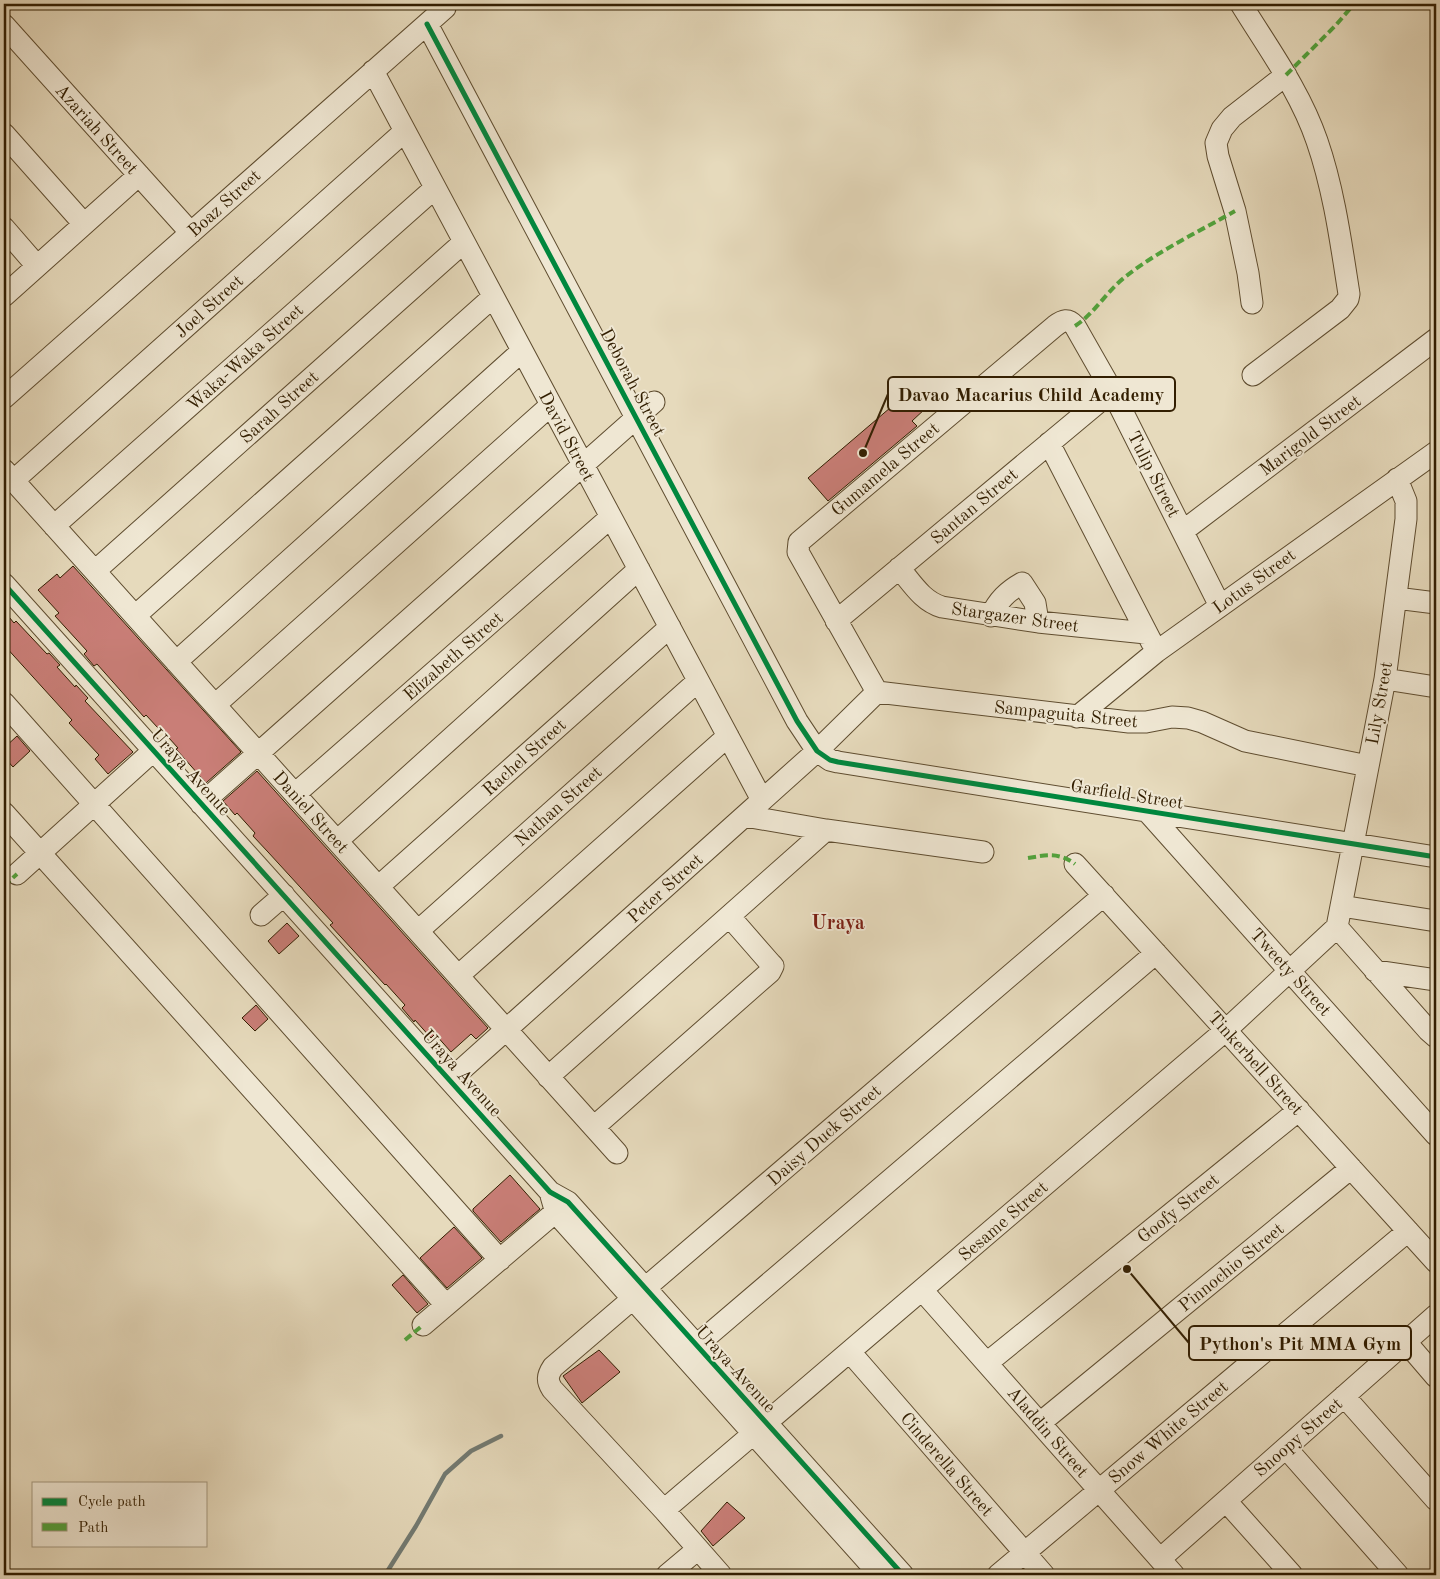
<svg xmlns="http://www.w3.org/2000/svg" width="1440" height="1579" viewBox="0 0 1440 1579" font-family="'Old Standard TT',serif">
<rect width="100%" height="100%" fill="#e6dabc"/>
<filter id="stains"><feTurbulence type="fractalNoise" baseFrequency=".004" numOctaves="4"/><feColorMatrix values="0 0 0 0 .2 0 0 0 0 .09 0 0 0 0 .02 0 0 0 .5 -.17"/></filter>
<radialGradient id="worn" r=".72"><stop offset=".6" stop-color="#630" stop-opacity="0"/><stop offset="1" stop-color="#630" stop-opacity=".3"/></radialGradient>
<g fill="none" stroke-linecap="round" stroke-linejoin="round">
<path stroke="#727a72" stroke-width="4.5" d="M385,1575L416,1526L445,1474L471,1451L501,1436"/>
</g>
<path fill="#c97e77" stroke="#321e01" d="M911,390L926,408L912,421L917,426L828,501L808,478Z
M73,566L241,752L206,783L176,749L178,748L159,727L158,728L146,715L144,717L97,664L94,666L84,654L87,651L55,616L59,613L38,590L57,574L60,578Z
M4,611L14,623L16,621L47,654L49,653L60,665L57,667L75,687L76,685L88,698L85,701L133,752L108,774L95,759L99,755L69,723L72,720L4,645Z
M17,736L30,751L13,767L4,757V748Z
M257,771L488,1028L476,1039L471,1034L451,1052L435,1034L431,1038L415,1020L414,1022L402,1008L405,1005L386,984L385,985L330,925L333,923L268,852L253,836L255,833L237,813L235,815L223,801Z
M287,923L299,936L279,954L268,941Z
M256,1005L268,1019L255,1031L242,1018Z
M510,1175L540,1209L501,1242L473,1211V1209Z
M454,1227L482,1258L447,1288L420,1258Z
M403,1275L428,1304L417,1313L392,1285Z
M599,1350L620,1372L582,1403L563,1376Z
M727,1502L745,1518L713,1546L701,1531Z"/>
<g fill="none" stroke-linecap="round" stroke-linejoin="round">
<g stroke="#5f4d30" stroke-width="23">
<path id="minor" d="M1241,4C1268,48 1300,91 1317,141C1334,190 1341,243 1349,294L1348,299L1340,309L1253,375
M427,24L797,721L817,751L830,760L838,762L1436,857
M4,25L191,233
M373,71L762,800
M4,134L84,224
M4,228L37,266
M4,296L139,175
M1252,303L1248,273L1235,211L1218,156L1216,143L1222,129L1232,117L1286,75
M4,398L445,8
M1049,443L1152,643
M4,470L617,1153
M13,481L405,131
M54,526L435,188
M1183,531L1436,339
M899,568C912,583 922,601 942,607L1038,622L1146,633
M95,571L464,242
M4,584L550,1192L568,1202L903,1575
M1396,598L1436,603
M135,616L493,297
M991,616C998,600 1008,591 1022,583L1035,603L1038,622
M836,621L1112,391
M176,662L522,351
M1385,679L1436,687
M877,692L798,552L799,542L1055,326C1063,320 1068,318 1075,326L1112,391L1220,606
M877,692L1129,722H1146L1172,717L1188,718L1202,722L1245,741L1368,766
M4,703L500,1260
M215,705L551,405
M1077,717L1156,652L1436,452
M295,794L611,517
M201,804L654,402
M1146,810L1436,1135
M4,813L446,1305
M745,816L826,830L983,852
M337,841L639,569
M1075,864L1436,1262
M17,874L153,751
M378,887L670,627
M1341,906L1436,921
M261,915L284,895
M1337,927L1385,679L1406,519V501L1397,479
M1337,927L1428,1030L1436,1037
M418,931L698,681
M1375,971L1436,980
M458,976L728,736
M548,1077L826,830
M450,1080L817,751L877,692
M594,1127L770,972L773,966L771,964L730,917
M550,1192L556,1213L880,1575
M922,1290L1174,1575
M423,1325L566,1203
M1406,1342L1436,1377
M850,1352L1044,1575
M684,1356L1156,953
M987,1363L1299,1110
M1344,1396L1436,1500
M1040,1423L1351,1168
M1286,1448L1398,1575
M1226,1501L1292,1575
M664,1510L1226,1030L1337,927
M1160,1559L1436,1315
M667,1575L698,1549
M721,1575L664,1510L552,1389C547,1381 547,1376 553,1367L1104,895
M998,1575L1408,1231"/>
</g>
<use href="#minor" stroke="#efe7d3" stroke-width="21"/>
<path stroke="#52a23c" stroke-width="4" stroke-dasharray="8 4" stroke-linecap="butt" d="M1286,75L1336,25L1354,4
M1075,326C1095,313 1106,292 1125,277C1158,251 1198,232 1235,211
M1028,858C1046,855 1059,852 1075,864
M4,886L17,874
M405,1340L423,1325"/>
<g stroke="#efe7d3" stroke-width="8">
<path id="cycleway" d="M427,24L797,721L817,751L830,760L838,762L1436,857
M4,584L550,1192L568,1202L903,1575"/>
</g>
<use href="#cycleway" stroke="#00873e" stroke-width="5"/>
</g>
<g text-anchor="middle" stroke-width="4" stroke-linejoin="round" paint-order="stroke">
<g font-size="18" fill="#321e01" stroke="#efe7d3">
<text transform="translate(97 129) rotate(48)" y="6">Azariah Street</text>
<text transform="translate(224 203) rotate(-42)" y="6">Boaz Street</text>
<text transform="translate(209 306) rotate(-42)" y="6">Joel Street</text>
<text transform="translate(245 357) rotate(-42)" y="6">Waka-Waka Street</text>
<text transform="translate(633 382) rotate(62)" y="6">Deborah Street</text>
<text transform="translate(279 407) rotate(-42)" y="6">Sarah Street</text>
<text transform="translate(1310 435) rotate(-37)" y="6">Marigold Street</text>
<text transform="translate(567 436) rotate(62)" y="6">David Street</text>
<text transform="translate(885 469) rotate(-40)" y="6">Gumamela Street</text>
<text transform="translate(1154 474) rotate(63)" y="6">Tulip Street</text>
<text transform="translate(974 506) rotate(-40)" y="6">Santan Street</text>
<text transform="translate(1254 581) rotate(-36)" y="6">Lotus Street</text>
<text transform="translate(1015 617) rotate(8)" y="6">Stargazer Street</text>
<text transform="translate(453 656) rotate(-41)" y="6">Elizabeth Street</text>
<text transform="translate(1379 703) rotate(-80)" y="6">Lily Street</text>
<text transform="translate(1066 714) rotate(6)" y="6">Sampaguita Street</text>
<text transform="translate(524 757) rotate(-42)" y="6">Rachel Street</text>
<text transform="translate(191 772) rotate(48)" y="6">Uraya Avenue</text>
<text transform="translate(1127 794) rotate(9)" y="6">Garfield Street</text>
<text transform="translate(558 806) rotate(-42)" y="6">Nathan Street</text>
<text transform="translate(311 812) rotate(48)" y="6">Daniel Street</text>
<text transform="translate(665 888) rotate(-42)" y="6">Peter Street</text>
<text transform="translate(1291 972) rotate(48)" y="6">Tweety Street</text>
<text transform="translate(1256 1063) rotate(48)" y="6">Tinkerbell Street</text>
<text transform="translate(462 1073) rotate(48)" y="6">Uraya Avenue</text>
<text transform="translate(824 1135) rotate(-41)" y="6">Daisy Duck Street</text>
<text transform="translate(1178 1208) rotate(-39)" y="6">Goofy Street</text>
<text transform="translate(1003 1221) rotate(-41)" y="6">Sesame Street</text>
<text transform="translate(1231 1267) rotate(-39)" y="6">Pinnochio Street</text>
<text transform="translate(736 1369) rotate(48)" y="6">Uraya Avenue</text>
<text transform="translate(1048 1432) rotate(49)" y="6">Aladdin Street</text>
<text transform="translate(1168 1432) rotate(-40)" y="6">Snow White Street</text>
<text transform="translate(1298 1437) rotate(-41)" y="6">Snoopy Street</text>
<text transform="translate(947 1464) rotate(49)" y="6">Cinderella Street</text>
</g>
<g font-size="20" font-weight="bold" fill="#7a1f14" stroke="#efe7d3">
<text x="838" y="929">Uraya</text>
</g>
</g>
<path fill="none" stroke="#321e01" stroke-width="2" d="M863 453L888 394M1127 1269L1189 1343"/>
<g fill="#321e01" stroke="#efe7d3" stroke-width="2">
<circle cx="863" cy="453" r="5"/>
<circle cx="1127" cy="1269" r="5"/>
</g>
<g fill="#efe7d3" stroke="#321e01" stroke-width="2">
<rect x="888" y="377" width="287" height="34" rx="5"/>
<rect x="1189" y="1326" width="222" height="34" rx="5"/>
</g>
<g font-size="19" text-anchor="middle" font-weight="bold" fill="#321e01">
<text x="1031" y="401">Davao Macarius Child Academy</text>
<text x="1300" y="1350">Python's Pit MMA Gym</text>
</g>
<rect width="1440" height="1579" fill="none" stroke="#e6dabc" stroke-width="20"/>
<rect x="5" y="5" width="1430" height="1569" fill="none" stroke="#321e01" stroke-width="2.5"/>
<rect x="10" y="10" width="1420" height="1559" fill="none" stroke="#321e01"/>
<rect x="32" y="1482" width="175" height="65" fill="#efe7d3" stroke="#a3977f"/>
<rect x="42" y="1498" width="25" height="8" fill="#00873e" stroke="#a3977f"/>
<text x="78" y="1506" font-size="15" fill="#321e01">Cycle path</text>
<rect x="42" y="1523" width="25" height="8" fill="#52a23c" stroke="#a3977f"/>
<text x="78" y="1532" font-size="15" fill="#321e01">Path</text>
<rect width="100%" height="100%" filter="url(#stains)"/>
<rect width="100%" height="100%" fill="url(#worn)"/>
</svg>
